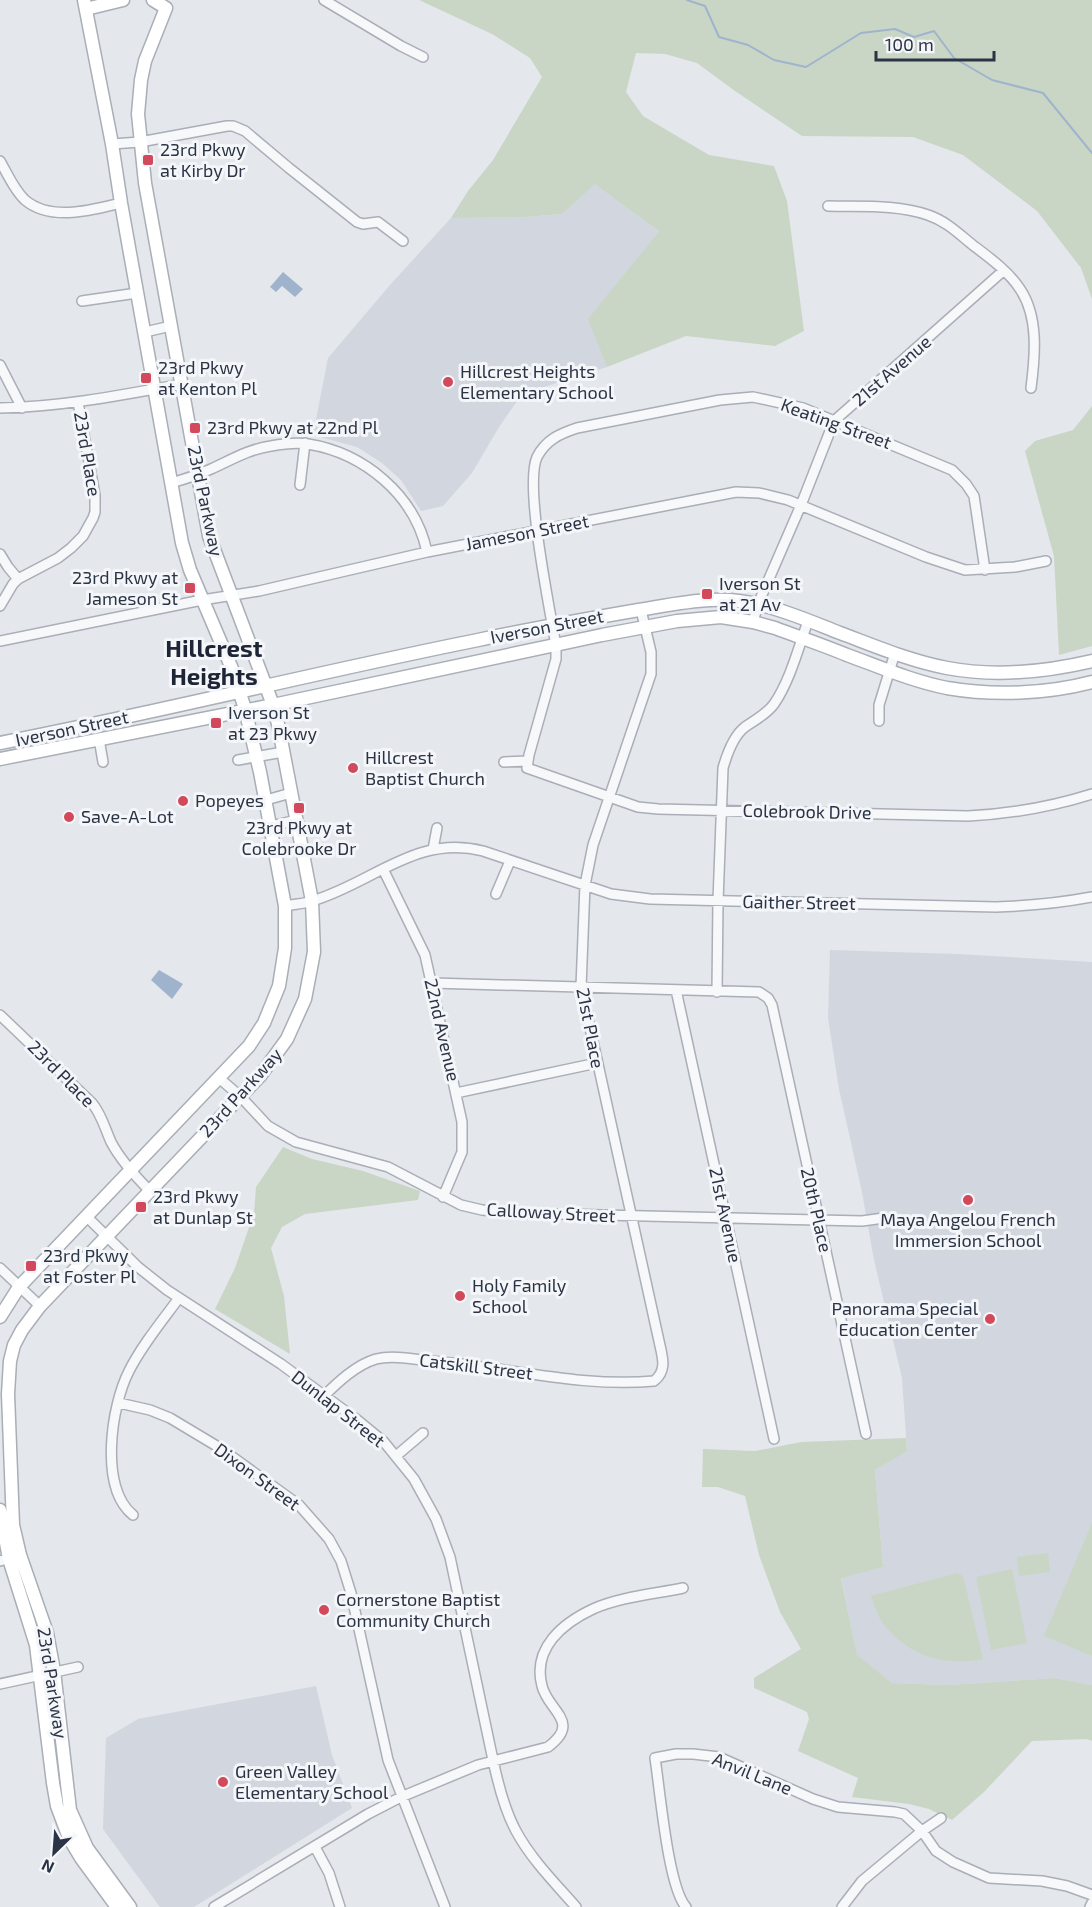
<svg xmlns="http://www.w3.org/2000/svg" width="1092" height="1907" viewBox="0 0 1092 1907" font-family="'Exo 2',sans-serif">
<rect width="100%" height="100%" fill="#e4e7ec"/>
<path fill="#d2d6de" d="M595,183L659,231L589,319L607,367L522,394L499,427L472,473L443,506L421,511L401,480L382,463L357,447L313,435L328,358L390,285L451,218L526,217L562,214Z
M830,950L957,954L1092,962V1685L1055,1678L948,1685L892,1683L857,1656L841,1577L883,1567L875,1470L907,1450L902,1378L874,1260L862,1192L839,1089L828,1018Z
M316,1686L332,1755L352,1808L194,1907H160L103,1829L106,1738L138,1719Z"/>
<path fill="#c9d6c5" d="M419,0H1092V299L1081,268L1037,211L963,155L913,137L802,136L735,91L697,63L665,54L636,53L626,92L643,116L709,155L774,166L787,201L804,331L775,346L686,336L607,367L588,319L659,231L595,184L562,214L526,217L451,218L468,191L493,160L542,77L530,58L492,34Z
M1092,406V646L1059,655L1054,556L1025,451L1035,441L1073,430Z
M283,1147L312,1159L363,1171L420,1191L418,1200L305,1214L282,1227L271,1248L284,1296L290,1354L215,1309L235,1268L254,1213L256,1187Z
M906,1438L907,1451L875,1470L883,1567L841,1578L857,1655L892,1683L948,1685L1055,1678L1092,1685V1741L1087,1739L1032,1741L984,1792L952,1820L929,1809L909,1804L852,1797L858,1778L798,1751L809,1719L807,1712L754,1688V1678L801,1649L780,1612L759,1555L745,1496L718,1487H702L703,1449L755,1451L801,1442Z
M1092,1523V1656L1044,1636Z
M1048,1553L1050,1572L1019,1576L1017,1557Z
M1012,1569L1027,1643L991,1650L976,1577Z
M957,1573L963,1576L983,1659C943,1667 906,1655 882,1622C877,1614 874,1604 871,1596Z"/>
<path fill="#9fb4cc" d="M283,272L303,289L295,297L282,286L276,292L270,287Z
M159,970L183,984L172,999L151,980Z"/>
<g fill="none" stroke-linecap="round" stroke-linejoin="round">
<path stroke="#9fb4cc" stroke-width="2" d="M687,0L705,6L719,37L748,45L774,60L806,67L861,33L895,29L914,37L934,31L954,58L992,80L1043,93L1092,153"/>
<g stroke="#a9aeb7" stroke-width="12">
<path id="street" d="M324,0L401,46L423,57
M112,144L140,142L227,126H233L245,131L289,168L357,222L363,224L378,222L403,241
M0,161C7,173 14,190 25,200C51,222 92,210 121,203
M828,206C860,207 897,204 928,215C946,221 959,234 974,246C990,258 1009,272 1020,289C1039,317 1035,357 1031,388
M82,301L137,293
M145,332L171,326
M0,365L22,408
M0,408C61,407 122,395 182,384
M171,483C185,479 198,475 211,469C231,460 249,449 271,446C282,444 296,442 308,444C364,453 415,495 427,552
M300,485L305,443
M0,554L8,567L18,579
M985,570L974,496L966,484L952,470L803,408L753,397L720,400L577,428C559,434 546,440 537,457C524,486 550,609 556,646V659L529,755L527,768L638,807L658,809L968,816C1008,814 1054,806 1092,794
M0,606L13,584L18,579L58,558L71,548L83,536L93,518L95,512V495L78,402
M753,622L758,604L801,505L834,421L1003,271
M0,641L202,600L259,591L427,552L736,492L759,493L788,500L926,557L965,570L1015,567L1046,561
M879,721V705L895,653
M99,739L103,762
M238,760L283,752
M504,762L528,761
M266,800L291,793
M271,826L297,820
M433,849L437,828
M383,869L425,955L462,1122V1152L443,1197
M496,894L510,861
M285,906C294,904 304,904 312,901C373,883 416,834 483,851L611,894L650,899L996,907C1028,906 1060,903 1092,897
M432,983L759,992L768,998L772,1005L866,1434
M676,990L774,1439
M717,992L718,901L723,768C727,754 733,736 745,727C755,720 767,714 774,704C790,681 799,646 808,621
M0,1015L92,1103C102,1115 105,1129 111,1142C121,1161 135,1176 150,1191
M219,1078L241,1097L268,1126L296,1142L388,1167L461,1205L482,1210L516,1213L818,1220L862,1221L884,1218
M456,1093L597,1063
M87,1217L138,1267L167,1290L281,1364L356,1419L384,1442L414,1479L436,1519L450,1557L493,1760C498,1784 504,1809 516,1831C531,1859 555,1883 576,1907
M0,1268L40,1306
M324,1396C338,1382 356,1365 376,1359C392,1355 413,1359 430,1361C504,1366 579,1388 654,1381C668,1370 662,1356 659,1341L581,987L585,885L593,845L651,674V652L641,610
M119,1403L150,1410L170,1418L220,1448L299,1505L329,1539L341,1561L351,1593L388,1760L445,1907
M396,1456L423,1433
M133,1515C99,1488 111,1406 129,1371C142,1345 162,1321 179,1298
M0,1561L15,1557
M0,1684L78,1667
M315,1847L329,1873L340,1907
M214,1907L368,1814L401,1797L478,1765L548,1747C582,1722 548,1711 542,1686C532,1648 563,1623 593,1609C620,1597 654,1594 683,1588
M686,1907C668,1887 660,1790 655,1758L676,1754H693L719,1757L813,1799L838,1807L895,1812L904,1814L922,1831L936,1851L953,1862L989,1878L1042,1881L1067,1886L1092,1895
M842,1907L862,1881L922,1831L941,1818
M1090,1907L1092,1903"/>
</g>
<g stroke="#a9aeb7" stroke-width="15">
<path id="secondary" d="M86,9L123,0
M0,743C160,712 318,672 478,640C530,629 581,620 633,611C659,607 684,601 711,600C756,597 799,617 840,633C875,646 910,661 947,668C995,677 1045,672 1092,661
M0,759L273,705L602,635L677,621L721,617L753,622L775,628C799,637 823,645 847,655C880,667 912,681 947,688C994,696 1046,694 1092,682
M0,1317L19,1287L249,1046L264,1023L279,986L285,948V906L260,772L245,709L233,671L190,570L182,543L121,203L112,144L84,0
M0,1510L9,1559L36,1645L53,1783L57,1806L69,1838L81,1858L117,1907
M130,1907L87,1848L70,1810L54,1671L47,1633L20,1555L13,1525L8,1394L10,1361L14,1345L22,1330L40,1306L260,1076L287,1039L305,999L314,952L312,901L278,724L273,705L209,536L145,183L138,114L141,80L145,61L166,8L153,0"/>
</g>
<use href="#street" stroke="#f7f8fa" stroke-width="9"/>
<use href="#secondary" stroke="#fff" stroke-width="12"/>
</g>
<g fill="#d1495b" stroke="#f4f6f9" stroke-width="2">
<rect x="142" y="154" width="12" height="12" rx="3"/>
<rect x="140" y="372" width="12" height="12" rx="3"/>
<circle cx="448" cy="382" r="6"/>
<rect x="189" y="422" width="12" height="12" rx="3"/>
<rect x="184" y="582" width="12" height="12" rx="3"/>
<rect x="701" y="588" width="12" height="12" rx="3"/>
<rect x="210" y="717" width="12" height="12" rx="3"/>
<circle cx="353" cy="768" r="6"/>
<circle cx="183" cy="801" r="6"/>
<rect x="293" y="802" width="12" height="12" rx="3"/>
<circle cx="69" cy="817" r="6"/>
<circle cx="968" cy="1200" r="6"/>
<rect x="135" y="1201" width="12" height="12" rx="3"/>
<rect x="25" y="1260" width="12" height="12" rx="3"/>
<circle cx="460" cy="1296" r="6"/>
<circle cx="990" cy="1319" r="6"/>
<circle cx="324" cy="1610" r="6"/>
<circle cx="223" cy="1782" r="6"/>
</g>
<g text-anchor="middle" stroke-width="6" stroke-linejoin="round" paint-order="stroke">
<g font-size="18" fill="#2b3445" stroke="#f4f6f9" text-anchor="start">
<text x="160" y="156">23rd Pkwy<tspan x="160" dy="21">at Kirby Dr</tspan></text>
<text x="158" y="374">23rd Pkwy<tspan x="158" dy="21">at Kenton Pl</tspan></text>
<text x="460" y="378">Hillcrest Heights<tspan x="460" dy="21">Elementary School</tspan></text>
<text x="207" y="434">23rd Pkwy at 22nd Pl</text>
<text x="178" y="584" text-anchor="end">23rd Pkwy at<tspan x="178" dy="21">Jameson St</tspan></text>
<text x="719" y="590">Iverson St<tspan x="719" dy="21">at 21 Av</tspan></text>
<text x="228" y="719">Iverson St<tspan x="228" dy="21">at 23 Pkwy</tspan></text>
<text x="365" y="764">Hillcrest<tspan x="365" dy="21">Baptist Church</tspan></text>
<text x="195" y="807">Popeyes</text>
<text x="81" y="823">Save-A-Lot</text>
<text x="299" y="834" text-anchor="middle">23rd Pkwy at<tspan x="299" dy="21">Colebrooke Dr</tspan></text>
<text x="153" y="1203">23rd Pkwy<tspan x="153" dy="21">at Dunlap St</tspan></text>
<text x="968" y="1226" text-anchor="middle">Maya Angelou French<tspan x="968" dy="21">Immersion School</tspan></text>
<text x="43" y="1262">23rd Pkwy<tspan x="43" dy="21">at Foster Pl</tspan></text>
<text x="472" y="1292">Holy Family<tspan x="472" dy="21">School</tspan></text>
<text x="978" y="1315" text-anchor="end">Panorama Special<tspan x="978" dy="21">Education Center</tspan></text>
<text x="336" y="1606">Cornerstone Baptist<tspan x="336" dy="21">Community Church</tspan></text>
<text x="235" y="1778">Green Valley<tspan x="235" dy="21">Elementary School</tspan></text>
</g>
<g font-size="18" fill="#2b3445" stroke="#f4f6f9">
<text transform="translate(892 371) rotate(-41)" y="6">21st Avenue</text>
<text transform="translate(836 424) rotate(20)" y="6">Keating Street</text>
<text transform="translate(87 454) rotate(80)" y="6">23rd Place</text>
<text transform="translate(205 501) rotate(78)" y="6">23rd Parkway</text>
<text transform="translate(527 533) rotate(-11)" y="6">Jameson Street</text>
<text transform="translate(547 627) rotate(-11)" y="6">Iverson Street</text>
<text transform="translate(72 729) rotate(-12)" y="6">Iverson Street</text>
<text transform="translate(807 812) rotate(1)" y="6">Colebrook Drive</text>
<text transform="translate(799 903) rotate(1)" y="6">Gaither Street</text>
<text transform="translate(590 1028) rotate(79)" y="6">21st Place</text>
<text transform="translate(442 1030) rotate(77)" y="6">22nd Avenue</text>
<text transform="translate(61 1074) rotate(45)" y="6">23rd Place</text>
<text transform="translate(241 1093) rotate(-48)" y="6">23rd Parkway</text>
<text transform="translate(816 1210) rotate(77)" y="6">20th Place</text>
<text transform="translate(551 1213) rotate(3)" y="6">Calloway Street</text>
<text transform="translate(725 1215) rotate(78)" y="6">21st Avenue</text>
<text transform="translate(476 1367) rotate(7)" y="6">Catskill Street</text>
<text transform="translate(338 1409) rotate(38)" y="6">Dunlap Street</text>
<text transform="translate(257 1477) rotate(36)" y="6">Dixon Street</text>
<text transform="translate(52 1683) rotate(81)" y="6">23rd Parkway</text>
<text transform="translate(752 1774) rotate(22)" y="6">Anvil Lane</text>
</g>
<g font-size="24" font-weight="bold" fill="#1d2536" stroke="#f4f6f9">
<text x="214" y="657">Hillcrest<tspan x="214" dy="28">Heights</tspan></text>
</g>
</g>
<g transform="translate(54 1853) rotate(205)" stroke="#f4f6f9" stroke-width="4.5" paint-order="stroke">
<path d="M0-4.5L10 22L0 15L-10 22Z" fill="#2b3445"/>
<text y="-9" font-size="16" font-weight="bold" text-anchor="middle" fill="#2b3445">N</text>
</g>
<path d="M876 51v9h118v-9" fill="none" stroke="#2b3445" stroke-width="3"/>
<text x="885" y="51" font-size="18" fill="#2b3445" stroke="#f4f6f9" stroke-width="4.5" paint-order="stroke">100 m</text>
</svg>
